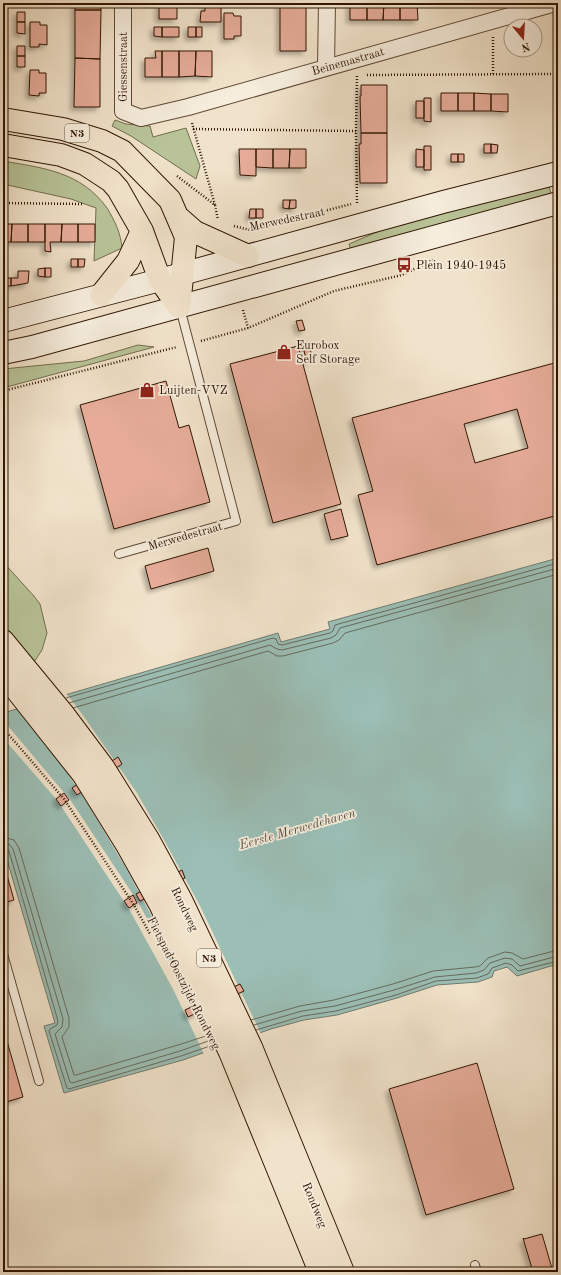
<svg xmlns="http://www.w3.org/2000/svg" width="561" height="1275" viewBox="0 0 561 1275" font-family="'Old Standard TT',serif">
<defs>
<filter id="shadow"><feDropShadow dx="-3.5" dy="3.5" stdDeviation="2" flood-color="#0004"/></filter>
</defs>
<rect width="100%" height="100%" fill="#f1e3cb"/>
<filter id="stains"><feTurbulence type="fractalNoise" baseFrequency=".005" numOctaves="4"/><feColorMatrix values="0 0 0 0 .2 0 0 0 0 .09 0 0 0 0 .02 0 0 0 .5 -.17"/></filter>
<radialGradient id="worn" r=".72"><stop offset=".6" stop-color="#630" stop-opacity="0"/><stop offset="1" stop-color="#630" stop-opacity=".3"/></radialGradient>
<path fill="#b8c498" stroke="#746d4e" d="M115,120L126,124L150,126L153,137L186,128L200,166L196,179L131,136L112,126Z
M3,161C44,168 81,172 107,208C115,221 121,234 122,248L94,261L96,208L71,199L3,184Z
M549,186L551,194L351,250L349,244L398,223Z
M138,345L154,347L3,388V369L84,361Z
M3,562L33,595L40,604L47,633L42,650L34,662L3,625Z"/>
<path fill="#9bbeb5" stroke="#717b6e" d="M558,558V964L517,976L507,967L494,971L492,977L478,982L437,985L397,998L337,1015L304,1020L271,1029L183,1060L64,1093L44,1026L55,1023L3,846V713L278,633L281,642L330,629L328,622Z"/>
<path fill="#f1e3cb" d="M65,692L82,714L137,793L164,840L200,906L261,1034L204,1054L173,989L129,909L57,800L3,738V720L71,801L138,902L191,1000L151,915L127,870L89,806L54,753L17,707Z"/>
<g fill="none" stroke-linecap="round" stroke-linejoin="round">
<path stroke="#666a5c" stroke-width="1" d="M66,698L273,638L276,639L278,644L282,645L330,633L333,631L335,625L558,563
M69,703L270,645L277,649L282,650L331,638L336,635L340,628L558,568
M73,708L268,651L277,656H283L333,643L339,640L345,633L558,574
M3,837L14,840L19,848L69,1018V1027L62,1037L74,1075H76L178,1045L209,1035
M3,843L9,844L13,849L63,1019L62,1027L55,1034L70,1082L72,1083L180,1051L211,1040
M3,848H7L9,851L58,1021L57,1025L50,1029L49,1031L67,1088L69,1089L181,1056L213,1045
M251,1020L300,1006L334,1000L393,984L433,971L475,967L480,966L488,958L505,952L512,953L523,959L558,950
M254,1025L302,1011L335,1006L394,990L435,977L476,973L484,970L490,963L505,958L512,959L520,966L558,956
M256,1030L303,1016L336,1011L396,995L436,981L477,978L488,974L492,968L506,963L512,965L518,971L558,961"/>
</g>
<path fill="#e6ac99" stroke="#311603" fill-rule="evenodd" filter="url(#shadow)" d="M75,3H101V10H75Z
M159,3H177V19H159Z
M205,3H221V22H200L201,11H205Z
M280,3H306V51H280Z
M350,3H367V20H350Z
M367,3H384L383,20H367Z
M384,3H400V20H383Z
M400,3H417L418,20H400Z
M75,10H101L100,59L75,58Z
M17,12H25V22H17Z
M224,13H233L234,16H241V36H234V39H224Z
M17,22H25V34L17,33Z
M30,22H40V25H47V45L39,44V47H30Z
M154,27H162V37L154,36Z
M162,27H179V37H162Z
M188,27H196V37H188Z
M196,27H202V37H196Z
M17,46H25V56H17Z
M155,51H162V77H145V58H156Z
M162,51H179V77H162Z
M179,51H196L195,76L179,77Z
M196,51H212V77L195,76Z
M17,56H25V67H17Z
M75,58L100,59V107H74Z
M30,70H39V73H46V93H39V96L29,95Z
M361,85H387V133H361L360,96H361Z
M441,93H458V111H441Z
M458,93H474V111H458Z
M474,93L491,94V111H474Z
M491,94H508V112L491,111Z
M424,98H431V122L424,121Z
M416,101H424V118H416Z
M361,133H387V183H360L359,144H361Z
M484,144H491V153H484Z
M491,144L498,145L497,153H491Z
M424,146H431V170H424Z
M239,149H256V176L240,175Z
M256,149H273V168L256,167Z
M273,149H290L289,168H273Z
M290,149H306V168H289Z
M416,149L424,150V167H416Z
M451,154H458V162H451Z
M458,154H464V162H458Z
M283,200H290L289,209L283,208Z
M290,200H296V208L289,209Z
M250,209H256V218H249Z
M256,209H263V218H256Z
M3,224H12L11,242H3Z
M12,224H28V242H11Z
M28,224H45V242H28Z
M45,224H62L61,242H50L51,252L45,251Z
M62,224H78V242H61Z
M78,224H95V242H78Z
M71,259H78V267H71Z
M78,259H85L84,267H78Z
M45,268V277L38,276V269Z
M45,268H51V277H45Z
M18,271H29L28,283L11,286V278H18Z
M5,278H11V286H5Z
M302,320L305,330L299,331L296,321Z
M308,342L313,359L307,361L302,344Z
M298,346L341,504L273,523L230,364Z
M558,362V515L377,565L358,495L373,491L352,418ZM517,409L528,448L475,463L464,424Z
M166,381L179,428L189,425L210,502L114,529L80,405Z
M341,509L348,536L331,540L324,514Z
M208,548L214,571L151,589L145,566Z
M118,757L122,764L77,795L72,788Z
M64,793L69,800L61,806L56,799Z
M3,861L14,900L3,903Z
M182,870L185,878L140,901L136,894Z
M133,895L137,903L129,908L124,901Z
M240,984L244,991L188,1017L185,1010Z
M3,1027L23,1097L3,1103Z
M477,1063L514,1189L426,1215L389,1089Z
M542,1234L553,1272H533L523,1238L524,1239Z"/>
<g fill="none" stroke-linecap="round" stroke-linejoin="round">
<g stroke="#614935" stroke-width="10">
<path id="service" d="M558,281V282
M119,554L236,521L180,308
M3,954L39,1081
M475,1265L477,1272"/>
</g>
<g stroke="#614935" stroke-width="18">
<path id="minor" d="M123,3V111L141,118L188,107L555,3
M326,67L327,3"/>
</g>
<g stroke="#311603" stroke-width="24">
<path id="secondary" d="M3,321L160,280L443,202L558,173
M3,353L32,347L558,203"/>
</g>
<g stroke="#311603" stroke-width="24">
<path id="primary" d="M3,119L63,129L102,141L122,151L170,200L186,237L179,307
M3,145L61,155L85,164L111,181L118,189L142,231L160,280L179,307
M179,218L195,232L248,256
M101,295L128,261L142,231
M3,641L64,715L103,767L148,839L181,900L251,1047L343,1272
M3,673L83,774L127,845L161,906L230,1052L320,1272"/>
</g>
<path stroke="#311603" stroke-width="2.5" stroke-dasharray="1 2" stroke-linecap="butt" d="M557,19L556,74L558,149
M493,37V75
M367,75L556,74
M357,76L356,131L357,203
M192,123L215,205
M193,129L356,131
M177,176L215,205L218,220
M3,203L83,204
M234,226L250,230L351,204
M243,310L248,328
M201,341L248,328L334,291L402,275L433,260
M3,391L177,347
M3,728L64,799L134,905L150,934"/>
<use href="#service" stroke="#f6eddd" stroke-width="8"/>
<use href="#minor" stroke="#f6eddd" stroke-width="16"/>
<use href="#secondary" stroke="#f6eddd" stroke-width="22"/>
<use href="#primary" stroke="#f1e3cb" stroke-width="22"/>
</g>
<defs>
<g id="bus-bare" transform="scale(1.2)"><path d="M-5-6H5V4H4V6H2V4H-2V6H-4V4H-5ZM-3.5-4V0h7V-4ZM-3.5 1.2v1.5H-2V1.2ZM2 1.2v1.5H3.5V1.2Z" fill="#8f2418" stroke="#f6eddd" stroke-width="2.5" paint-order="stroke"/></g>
<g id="shop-bare" transform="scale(1.2)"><path d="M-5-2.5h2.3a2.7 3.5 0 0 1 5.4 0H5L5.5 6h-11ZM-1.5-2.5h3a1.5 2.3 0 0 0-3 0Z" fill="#8f2418" stroke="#f6eddd" stroke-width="2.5" paint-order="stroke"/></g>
</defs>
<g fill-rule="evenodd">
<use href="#bus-bare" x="404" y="265"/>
<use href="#shop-bare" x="284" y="352"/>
<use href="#shop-bare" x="147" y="390"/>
</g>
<g text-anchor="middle" stroke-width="3.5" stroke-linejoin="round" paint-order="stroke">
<g fill="#f6eddd" stroke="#6c5644" stroke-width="1">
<rect x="65" y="124" width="24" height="18" rx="3"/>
<rect x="197" y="949" width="24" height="18" rx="3"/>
</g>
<g font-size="11" font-weight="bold" fill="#311603">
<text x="77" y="137">N3</text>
<text x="209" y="962">N3</text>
</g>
<g font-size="12" fill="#311603" stroke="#f6eddd">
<text transform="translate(348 61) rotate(-16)" y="4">Beinemastraat</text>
<text transform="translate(123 67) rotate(-90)" y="4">Giessenstraat</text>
<text transform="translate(287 219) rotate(-12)" y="4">Merwedestraat</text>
<text transform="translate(185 536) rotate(-16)" y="4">Merwedestraat</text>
<text transform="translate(185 909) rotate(64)" y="4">Rondweg</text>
<text transform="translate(184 983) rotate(63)" y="4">Fietspad Oostzijde Rondweg</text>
<text transform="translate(315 1205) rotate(68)" y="4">Rondweg</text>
</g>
<g font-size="12" fill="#311603" stroke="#f6eddd" text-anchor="start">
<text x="416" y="269">Plein 1940-1945</text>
<text x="296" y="349">Eurobox<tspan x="296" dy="14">Self Storage</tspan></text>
<text x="159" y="394">Luijten-VVZ</text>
</g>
<g font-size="13" font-style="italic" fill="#565141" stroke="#f6eddd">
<text transform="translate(297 828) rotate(-16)" y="5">Eerste Merwedehaven</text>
</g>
</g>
<rect width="561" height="1275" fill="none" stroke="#f1e3cb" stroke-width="16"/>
<rect x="4" y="4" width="553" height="1267" fill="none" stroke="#311603" stroke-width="2"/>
<rect x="8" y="8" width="545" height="1259" fill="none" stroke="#311603"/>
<g transform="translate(523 38) rotate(162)"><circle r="19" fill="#f6eddd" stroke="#a79786"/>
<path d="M0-3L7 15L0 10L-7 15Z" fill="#8f2418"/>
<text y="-6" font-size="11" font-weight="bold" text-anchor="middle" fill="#311603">N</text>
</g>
<rect width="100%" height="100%" filter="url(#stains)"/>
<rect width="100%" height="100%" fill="url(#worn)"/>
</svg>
